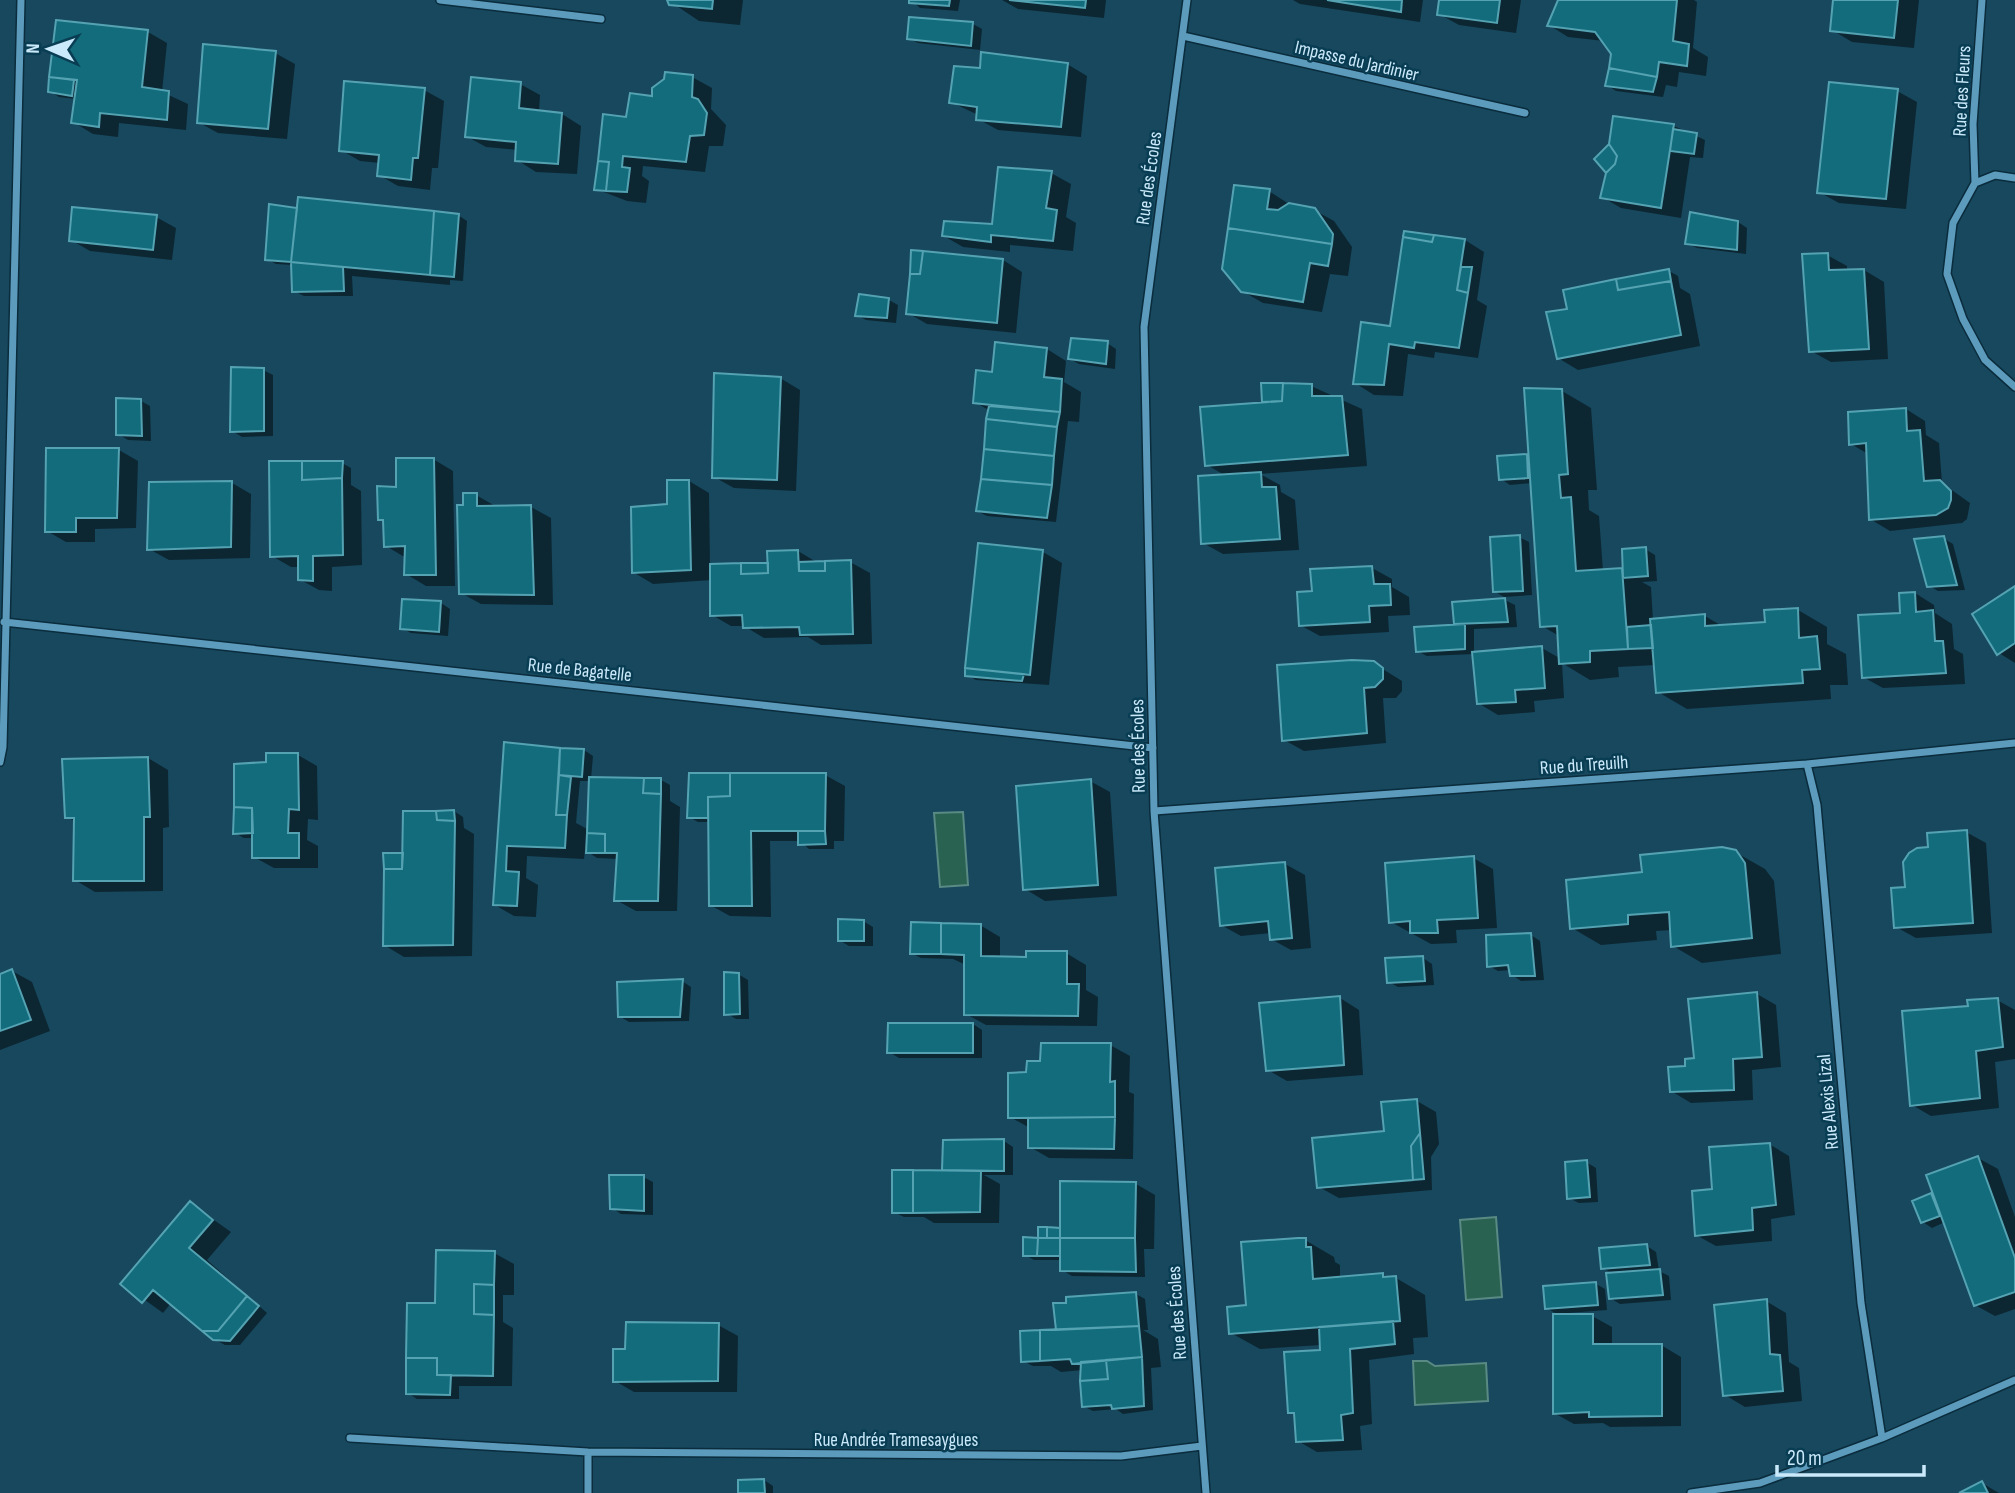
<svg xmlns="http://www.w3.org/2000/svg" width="2015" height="1493" viewBox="0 0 2015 1493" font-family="'Sofia Sans Condensed',sans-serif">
<rect width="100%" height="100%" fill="#17485e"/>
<path fill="#2a6252" stroke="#5a8a84" stroke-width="2" d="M963,812L968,885L940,887L934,813Z
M1496,1217L1502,1297L1466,1300L1460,1220Z
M1413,1361H1427L1435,1366L1486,1363L1488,1401L1415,1405Z"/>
<path fill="#0007" fill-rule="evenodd" d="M668,0H743L740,25L699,21Z
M911,0H960L958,11L920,8Z
M1002,0H1106L1104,18L1018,9Z
M1293,0H1423L1420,22L1300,4Z
M1441,0H1521L1516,33L1459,25L1439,14Z
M1560,0H1694L1697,2L1693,48L1708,57L1706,76L1679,72L1677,87L1666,85L1663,97L1616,91L1607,85L1613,53L1604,41L1568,37L1549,25Z
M1835,0H1919L1914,48L1852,42L1832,30Z
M58,21L148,32L167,43L162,92L188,104L186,130L119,123L118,137L93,134L73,122L76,99L59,97L50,91Z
M973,24L982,29L980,50L918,43L908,38Z
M275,53L295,64L287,139L218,133L198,122Z
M1067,64L1087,76L1081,137L998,130L978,119V115L951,102L981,70Z
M692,77L712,88L711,109L726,125L723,146H709L705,172L643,166L642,176L649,181L646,203L627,201L596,189L628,119L653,98Z
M520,84L540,95L539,112L562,114L581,126L577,174L536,172L517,160L518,150L486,147L466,136Z
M424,90L444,101L438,168H432L430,190L398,186L379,175L380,163L360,161L341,150Z
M1897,91L1917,102L1906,209L1839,203L1819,192Z
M1674,126L1705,140L1703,158L1690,157L1681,218L1621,208L1602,197Z
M1051,173L1071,184L1066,217L1076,223L1073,251L1010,245V252L963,247L944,236L994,226Z
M1269,191L1289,204L1314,210L1334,221L1352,247L1348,276L1330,274L1322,312L1263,303L1242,291Z
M298,210L458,215L467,221L463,281L450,280V285L352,276L353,296H304L294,291L293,265L276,264L267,259Z
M156,217L176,228L172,260L90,251L71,240Z
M1738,222L1747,228L1746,254L1697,248L1687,243Z
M1465,240L1484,252L1477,300L1487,306L1478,358L1435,352L1434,358L1408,354L1403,396L1374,395L1355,383L1392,328Z
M1827,255L1847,266V271L1864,270L1884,282L1888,359L1831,362L1811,351Z
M1003,260L1022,272L1016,333L927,324L908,313Z
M1669,271L1678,276L1680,288L1690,294L1700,346L1578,370L1558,358L1569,311Z
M860,296L889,300L898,305L896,323L866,320L857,315Z
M1107,343L1116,349L1115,369L1079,364L1070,359Z
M1047,349L1066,361L1064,382L1081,392L1079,422L1068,421L1056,522L987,516L977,511L990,411L975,402L993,374Z
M263,370L273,375V436L242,437L232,431Z
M780,378L800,390L796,491L734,488L714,477Z
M1263,385L1311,386L1362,409L1367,466L1260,474L1280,485L1281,492L1295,500L1299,550L1223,554L1203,543L1226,476L1207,465L1264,404Z
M1562,391L1591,408L1597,490H1588L1589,510L1599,516L1603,571L1625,572L1645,549L1655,555L1657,581L1642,582L1651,587L1653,621L1705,616L1722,626L1767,623L1798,610L1827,627V644L1846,654L1848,685H1830L1831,699L1687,709L1658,692L1656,665L1618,667L1619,677L1590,680L1562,663L1564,698L1534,701L1535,712L1498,715L1478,703L1474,654L1427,656L1417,651L1456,626L1454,604L1505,600L1515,605L1517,627L1474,629V653L1542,648L1561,659L1559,636L1542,626L1532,483L1510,485L1501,479L1526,456L1531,458Z
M141,401L150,406L151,441L128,440L118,434Z
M1906,409L1925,421L1926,435L1939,443L1942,483L1970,503L1967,519L1962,523L1890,531L1870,519L1868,454L1851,444Z
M119,450L138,461L136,528L95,529V542H66L47,531Z
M433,459L453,471L455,586H426L406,574V558L386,546L385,522L380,519L398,488Z
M342,463L351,468V485L361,491L362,565L332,567V591L319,590L299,579V567H291L272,556Z
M689,481L709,493L710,566H770L798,551L818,563L850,562L870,573L872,644L821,645L808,637L764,638L744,626H731L712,615V580L653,584L633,572L669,506Z
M232,483L251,494L250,558L169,560L149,549Z
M476,495L497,507H531L551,518L553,605L481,604L461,593Z
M1519,537L1529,542L1532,595L1504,597L1494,591Z
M1943,538L1953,544L1965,590L1938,591L1928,585Z
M1043,552L1062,563L1049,685L976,680L967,675Z
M1372,568L1392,579V587L1409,597L1410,615L1388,616L1389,632L1320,636L1300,625L1314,592Z
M2015,588V663L1999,653Z
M1915,593L1934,605L1935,613L1952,624L1954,649L1963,654L1965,684L1883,688L1863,677Z
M441,603L450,609L448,636L411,633L402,628Z
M1373,663L1402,681V691L1396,698H1383L1386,743L1304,751L1284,740Z
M506,744L584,750L593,756L591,779L661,780L670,785V801L680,807L677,911H636L616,900L618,859L597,858L585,850L584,859L527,856L526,878L538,885L536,917L514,916L495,905ZM580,781H590L589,830L576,823Z
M298,755L317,766L318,820L308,819L307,840L318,846V868H274L254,857V838H244L235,833Z
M148,758L168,770L169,827L163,828V891L95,892L75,880L76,822L67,817Z
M691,775H825L845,786L844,841H834V849H809L800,841H770L771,917L730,916L710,905V822H698L689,817Z
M1090,781L1110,792L1117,896L1045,901L1025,889Z
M454,811L463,817L464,828L474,834L472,956L404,957L384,945L404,855Z
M1966,832L1986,843L1992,933L1916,938L1896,927L1907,888L1930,849Z
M1735,852L1765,869L1774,881L1781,954L1702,963L1673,946L1672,930L1656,931L1657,940L1601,945L1572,928L1644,873Z
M1473,858L1493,869L1497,928L1456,930L1457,943L1431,944L1391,922Z
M1285,864L1305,875L1311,948L1291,950L1271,939V933L1241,936L1221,925Z
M863,921L873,927V946H849L839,940Z
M980,925L1000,937V958H1028L1066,953L1086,965V990L1098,997L1097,1026L986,1025L966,1014V965L953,959L921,958L911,953Z
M1531,935L1540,941L1544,980L1521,981L1512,975L1511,970L1498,971L1489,966Z
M1423,958L1432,964L1434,985L1398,987L1389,982Z
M12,971L32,982L50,1031L0,1050V976Z
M738,974L748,980L749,1019H736L726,1013Z
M682,981L691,987L689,1021L629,1022L619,1016Z
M1757,994L1776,1005L1781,1067L1752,1070L1753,1100L1691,1103L1671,1091L1687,1068Z
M1340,998L1359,1010L1363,1075L1287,1081L1268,1070Z
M1997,1000L2015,1010V1059L1995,1062L1999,1108L1931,1116L1912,1105L1970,1008Z
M973,1024L982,1030V1058H899L889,1052Z
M1110,1045L1130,1056L1129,1092L1134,1094L1133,1159L1049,1158L1030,1147V1128L1010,1117L1027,1074L1042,1063Z
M1417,1101L1436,1112L1439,1144L1431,1157L1432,1190L1339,1198L1319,1187L1386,1133Z
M1004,1141L1013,1147V1175H984L1000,1184L999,1223H934L924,1217H904L894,1212L949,1172L944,1169Z
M1769,1144L1789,1156L1795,1215L1771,1219L1772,1241L1716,1246L1696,1235L1714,1190Z
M1978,1158L1998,1169L2015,1217V1309L1995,1316L1975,1305L1945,1222L1932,1228L1923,1222L1931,1195L1936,1198Z
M1586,1162L1596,1168L1598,1202L1579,1203L1569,1198Z
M643,1177L653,1182V1215L621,1214L612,1208Z
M1136,1184L1155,1195L1154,1249H1144L1145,1277L1072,1276L1062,1270V1260H1034L1025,1255L1040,1240L1062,1231Z
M190,1203L231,1232L207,1260L267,1313L240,1345H225L214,1339L171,1303L163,1313L123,1284Z
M1305,1240L1334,1257L1335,1262L1340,1265V1279L1382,1275L1396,1278L1425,1295L1428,1337L1413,1338L1414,1354L1369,1360L1372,1424L1360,1426L1362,1450L1317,1452L1298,1441L1296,1416L1290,1412L1322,1352L1321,1345L1260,1349L1231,1333L1247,1307Z
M1647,1246L1656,1252L1659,1271L1669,1276L1671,1300L1620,1304L1610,1298L1613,1274L1603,1268Z
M494,1253L514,1264V1295H503V1322L513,1328L512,1386H459V1399H417L408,1393L437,1305Z
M1596,1284L1605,1289L1607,1310L1568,1313V1316H1592L1612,1327V1346L1661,1345L1681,1357V1426L1610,1427L1603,1423L1574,1424L1554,1413L1555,1313L1547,1308Z
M1136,1294L1145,1299L1148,1330H1143L1158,1339L1161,1367L1151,1368L1153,1410L1123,1414L1116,1409L1093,1411L1083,1406V1370L1061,1372L1051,1366H1033L1023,1361L1058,1331Z
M1766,1301L1786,1313L1789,1362L1799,1368L1802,1401L1745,1407L1725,1395Z
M718,1325L738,1336L737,1392H634L615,1381L627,1350Z
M764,1480L773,1486V1493H740Z
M1982,1483L1999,1493H1963Z"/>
<path fill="#126c7b" stroke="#54a2b2" stroke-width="2" d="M667,0H713L712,9L669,5Z
M909,0H950L949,6L909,3Z
M1009,0H1086L1085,8Z
M1327,0H1402L1401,12Z
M1439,0H1500L1497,23L1437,15Z
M1558,0H1677L1673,41L1689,44L1687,66L1659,62L1657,77L1609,68L1611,54L1595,32L1547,26Z
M1833,0H1898L1894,38L1830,31Z
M909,17L973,22L971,46L907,39Z
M56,20L148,30L142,87L169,91L167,120L100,113L99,127L71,123L77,80L49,77Z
M203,44L276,51L268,129L197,123Z
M981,52L1068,63L1061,127L976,120L977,107L949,103L954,66L980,68Z
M1609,68L1657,77L1653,92L1605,86Z
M665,72L693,75L692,97L698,99L707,113L704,135L690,136L686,162L623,156L622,167L630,168L627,192L606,191L609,162L598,161L603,114L626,117L630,93L652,96V88L664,79Z
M49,77L74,80L72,96L48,92Z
M471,77L521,82L519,108L562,113L558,164L515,161L516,142L465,137Z
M344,81L425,88L418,158H413L411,180L377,176L379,155L339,151Z
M1829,82L1898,89L1886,199L1817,193Z
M1613,116L1674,124L1661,208L1600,198L1606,173L1615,164L1617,156L1609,144Z
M1673,129L1697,133L1694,154L1670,151Z
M1609,144L1617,156L1615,164L1606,173L1594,159Z
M598,161L609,162L606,191L594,190Z
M998,167L1052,171L1046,208L1057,210L1053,241L991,235V242L942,236L944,221L992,224Z
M1234,185L1270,189L1267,209L1278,210L1289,203L1315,208L1333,234L1332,244L1228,228Z
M298,197L434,211L430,275L291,262Z
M269,204L297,208L291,262L265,260Z
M72,207L157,215L153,250L69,241Z
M434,211L459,214L454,277L430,275Z
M1690,212L1738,221L1737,250L1685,244Z
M1228,228L1332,244L1328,266L1310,263L1303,302L1241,292L1222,269Z
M1404,231L1434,235L1432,242L1403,237Z
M1434,235L1465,239L1457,290L1468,293L1459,348L1415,342L1414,348L1389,344L1384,385L1353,384L1361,322L1390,326L1403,237L1432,242Z
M911,250L923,251L920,274H910Z
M923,251L1003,259L997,323L906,314L910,274H920Z
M1828,253L1829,270L1864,269L1869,349L1809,352L1802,254Z
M291,262L343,267L344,291L292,292Z
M1461,267H1472L1468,293L1457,290Z
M1669,269L1671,281L1618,290L1616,279Z
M1616,279L1618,290L1671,281L1681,335L1557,359L1546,312L1567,309L1563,290Z
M859,294L889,298L887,318L855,316Z
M1071,338L1108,341L1106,364L1068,359Z
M995,342L1047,348L1044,377L1062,379L1060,412L973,403L976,370L992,372Z
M231,367L264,368V431L230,432Z
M714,373L781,377L777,480L712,478Z
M1261,383H1283L1282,401L1262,402Z
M1283,383L1312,384V396H1342L1348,455L1205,466L1200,407L1282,401Z
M1524,388L1562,389L1568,474L1559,475L1561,498L1571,497L1576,571L1622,568L1628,649L1590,651V662L1559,664L1557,626L1540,627Z
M116,398L141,399L142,436L116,435Z
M989,406L1060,412L1057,427L986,419Z
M1906,408L1907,431L1920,430L1924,481L1940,480L1951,491V500L1948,508L1936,515L1869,520L1866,443L1849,445L1848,412Z
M986,419L1057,427L1054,456L984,449Z
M46,448H119L117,518H76V532H45Z
M984,449L1054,456L1052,485L981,479Z
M1527,454L1528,478L1499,480L1497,456Z
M396,458H434L436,575H404L405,546L384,547L383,520H378L377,486L396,487Z
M269,461H302V480L342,478L343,555L313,556V581L298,580V556L270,557Z
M302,461H343L342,478L302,480Z
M1261,472L1262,487H1276L1280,539L1201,544L1198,476Z
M981,479L1052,485L1047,518L976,511Z
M667,480H689L691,570L632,573L631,507L667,504Z
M232,481L231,547L147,550L149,482Z
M463,493H477V506L531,505L534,595L459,594L457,505H463Z
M1520,535L1523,591L1493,592L1490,537Z
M1944,536L1957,585L1927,587L1914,539Z
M978,543L1043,550L1030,675L965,668Z
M1646,547L1648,576L1623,578L1622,549Z
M798,550L799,571H825V561L851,560L853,634L800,635L799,627L743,628L742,615L710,616V564L741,563V574L768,573L767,551Z
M825,561V571H799V562Z
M741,563H768V573L741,574Z
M1372,566L1374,584H1390L1391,605L1369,606L1370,622L1299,626L1297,592L1312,591L1310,569Z
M2015,586V643L1997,655L1972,614Z
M1915,592L1916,612L1933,610L1935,641H1943L1946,673L1862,678L1858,615L1900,613L1899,593Z
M1505,598L1508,622L1454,624L1452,602Z
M402,599L441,601L439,632L400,629Z
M1798,608L1799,638L1817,636L1820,669L1802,670L1803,683L1656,693L1650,619L1705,614V626L1765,622L1764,610Z
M1465,624V649L1416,652L1414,627Z
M1651,625L1653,648L1628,649L1627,627Z
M1542,646L1545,688L1515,690L1516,702L1477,704L1472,652Z
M1352,660L1374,661L1383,668V679L1375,687L1364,688L1367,733L1282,741L1277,665Z
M965,668L1024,674L1022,681L965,676Z
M504,742L560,748L556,815H567L565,848L507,846L506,871L519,872L517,906L493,905Z
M560,748L584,749L582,777L559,775Z
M266,753H298L299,810L289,809L288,833H299V858H252V808L234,807V764L266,762Z
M148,757L150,817H144V881H73L74,818H65L62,759Z
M689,773H730V796L708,797V818H687Z
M730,773H826L825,831H751L752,906H709L708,797L730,796Z
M559,775L571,777L567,815H556Z
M589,777L644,778L643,793L661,794L658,901H614L617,853H605V834L587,833Z
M644,778H661V794L643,793Z
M1091,779L1098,885L1023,890L1016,786Z
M234,807L252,808L253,833L233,834Z
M454,810L455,821L437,820L436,811Z
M403,811H436L437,820L455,821L453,945L383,946L384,869H402Z
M1967,830L1973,923L1894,928L1891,888L1905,887L1903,862L1909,853L1917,848L1928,847L1927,833Z
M798,831H825L826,844L798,845Z
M587,833L605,834V853H586Z
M1722,847L1736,850L1745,863L1752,938L1671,947L1669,912L1628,915V924L1570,929L1566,880L1642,872L1640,855Z
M383,853H403L402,869H384Z
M1474,856L1478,918L1437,920L1438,933H1410V921L1389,923L1385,863Z
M1285,862L1292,938L1270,940L1268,921L1220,926L1215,868Z
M838,919L864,920V941H838Z
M911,922L941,923V954H910Z
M941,923L981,924V956L1026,957V951H1067V984H1079L1078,1016L964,1015V955L941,954Z
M1531,933L1535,976H1510L1508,965L1487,967L1486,935Z
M1423,956L1425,981L1387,983L1385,958Z
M12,969L31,1020L0,1031V974Z
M724,972L739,973L740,1014L724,1015Z
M683,979L680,1017H618L617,982Z
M1757,992L1762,1057L1733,1059L1734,1090L1670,1092L1668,1067L1685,1066V1059L1694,1058L1688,999Z
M1340,996L1344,1065L1266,1071L1259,1003Z
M1998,998L2003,1047L1976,1051L1980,1098L1910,1106L1902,1011L1968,1006L1967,1000Z
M888,1023H973V1053H887Z
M1041,1043H1111L1110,1082L1115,1081V1117L1008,1118V1073L1026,1072L1027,1061H1040Z
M1417,1099L1420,1133L1411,1146L1413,1180L1317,1188L1312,1138L1384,1131L1381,1102Z
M1115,1117L1114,1149L1028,1148V1118Z
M1420,1133L1424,1179L1413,1180L1411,1146Z
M1004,1139V1171L942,1170L943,1140Z
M1770,1143L1776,1205L1752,1208L1753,1230L1695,1236L1692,1191L1712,1189L1709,1147Z
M1978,1156L2015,1258V1292L1974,1306L1926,1175Z
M1587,1160L1590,1197L1567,1199L1565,1162Z
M892,1170H913V1213H892Z
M913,1170L981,1171L980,1212L913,1213Z
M609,1175H644V1211L610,1209Z
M1060,1181L1136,1182L1135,1238H1060Z
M1931,1193L1940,1216L1921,1223L1912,1201Z
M190,1201L213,1220L189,1248L247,1296L218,1331H202L153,1290L142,1303L120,1284Z
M1038,1227H1047V1238H1038Z
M1047,1227L1060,1228V1238H1047Z
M1023,1237L1038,1238L1037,1256H1023Z
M1038,1238H1060V1256H1037Z
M1060,1238H1135L1136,1272L1060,1271Z
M1298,1238H1306V1247H1311L1313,1279L1383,1273V1277L1396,1276L1400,1321L1229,1334L1227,1307L1246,1305L1241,1242Z
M1647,1244L1650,1265L1601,1269L1599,1248Z
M436,1250L495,1251L494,1285L474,1284V1314L494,1315L493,1376L437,1375V1358H406L407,1303H435Z
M1660,1269L1663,1295L1609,1299L1606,1273Z
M1596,1282L1598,1305L1545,1309L1543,1286Z
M474,1284L494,1285V1315L474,1314Z
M1136,1292L1139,1326L1056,1330L1053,1303H1066V1297Z
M247,1296L259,1306L230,1341L213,1340L202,1331H218Z
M1767,1299L1770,1354L1780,1355L1783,1391L1723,1396L1714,1305Z
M1553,1314H1593V1344H1662V1416L1589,1417V1412L1553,1414Z
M1393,1321L1395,1344L1350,1349L1353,1413L1341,1415L1343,1440L1296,1442L1294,1413H1288L1284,1352L1320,1350L1319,1327Z
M626,1322L719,1323L718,1381L613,1382V1349H625Z
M1139,1326L1142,1357L1072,1364L1070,1359L1040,1361V1330Z
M1040,1330V1361L1021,1362L1020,1331Z
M1142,1357L1144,1406L1112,1409L1111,1405L1082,1407L1080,1381L1108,1379L1106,1360Z
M406,1358H437V1375H451L450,1395L406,1394Z
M1106,1360L1108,1379L1080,1381L1081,1362Z
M764,1479L765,1493H738V1480Z
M1982,1481L1988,1493H1959Z"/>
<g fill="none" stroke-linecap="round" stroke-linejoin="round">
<g stroke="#0a2c3c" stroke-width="10">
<path id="street" d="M440,0L601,19
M1187,0L1144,327L1154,811L1206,1493
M1982,0L1973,124L1975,183L1953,223L1947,274L1963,319L1985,360L2015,387
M1183,36L1525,113
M1975,183L1995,175L2015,178
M4,622L1153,748
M0,762L3,747L21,0
M1807,764L1817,805L1861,1303L1882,1438
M1154,811L1807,764L2015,743
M350,1438L588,1452L1121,1456L1202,1446
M588,1452V1493
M1691,1493L1760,1483L1882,1438L2015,1380"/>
</g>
<use href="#street" stroke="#5d9bbc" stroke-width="7"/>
</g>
<g text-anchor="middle" stroke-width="5" stroke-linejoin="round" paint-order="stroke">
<g font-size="19" fill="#cae9fa" stroke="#093d53">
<text transform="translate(1357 60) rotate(13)" y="7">Impasse du Jardinier</text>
<text transform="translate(1961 91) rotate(-87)" y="7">Rue des Fleurs</text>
<text transform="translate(1148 178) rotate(-82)" y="7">Rue des Écoles</text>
<text transform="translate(580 669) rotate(6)" y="7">Rue de Bagatelle</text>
<text transform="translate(1137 746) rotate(-91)" y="7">Rue des Écoles</text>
<text transform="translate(1584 764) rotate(-4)" y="7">Rue du Treuilh</text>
<text transform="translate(1827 1102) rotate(-95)" y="7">Rue Alexis Lizal</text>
<text transform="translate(1176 1313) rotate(-94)" y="7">Rue des Écoles</text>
<text x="896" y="1446">Rue Andrée Tramesaygues</text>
</g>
</g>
<g transform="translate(49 49) rotate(272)" stroke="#093d53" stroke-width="5" paint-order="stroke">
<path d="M0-5L12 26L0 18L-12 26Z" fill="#cae9fa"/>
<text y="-10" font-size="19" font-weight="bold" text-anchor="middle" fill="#cae9fa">N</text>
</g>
<path d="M1777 1465v10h147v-10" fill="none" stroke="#cae9fa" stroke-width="3.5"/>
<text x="1787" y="1465" font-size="21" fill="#cae9fa" stroke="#093d53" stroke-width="5" paint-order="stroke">20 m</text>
</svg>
